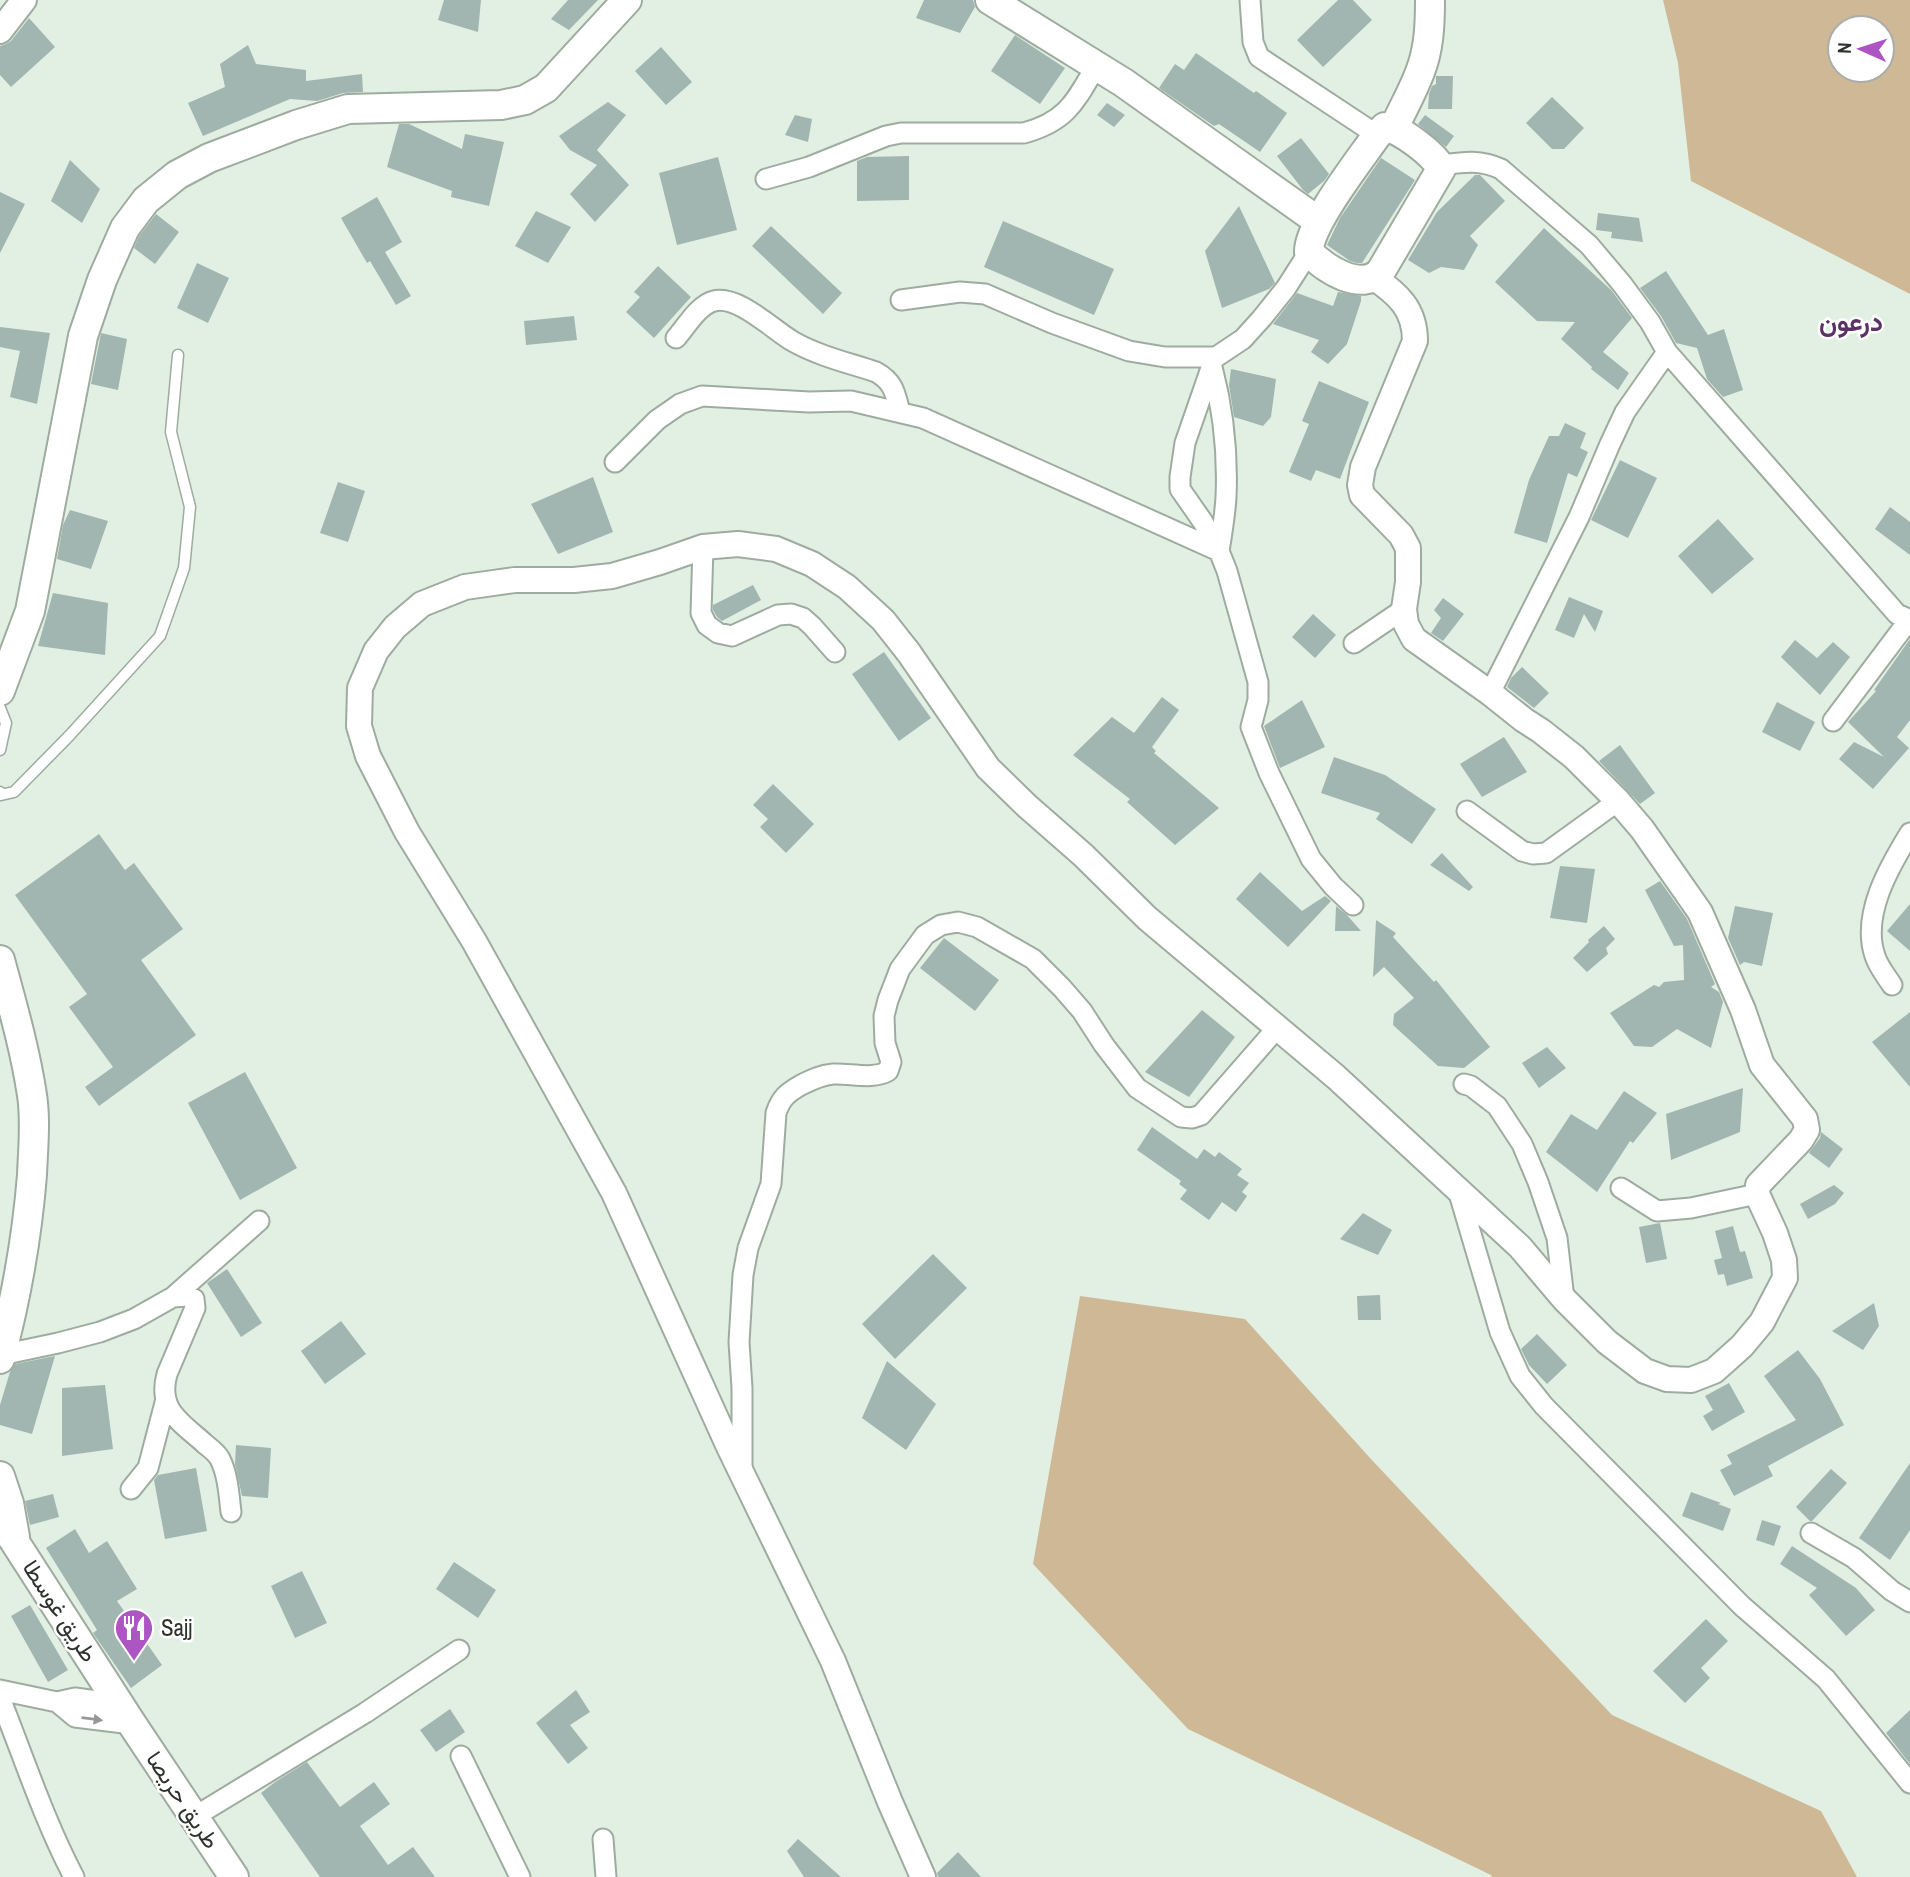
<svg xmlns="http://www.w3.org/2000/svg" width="1910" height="1877" viewBox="0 0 1910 1877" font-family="'Archivo Narrow',Vazirmatn,sans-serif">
<rect width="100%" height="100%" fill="#e2f0e3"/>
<path fill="#ceb896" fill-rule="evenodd" d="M1663,0H1910V294L1691,181L1678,63ZM1882,28V70H1840V28Z
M1080,1296L1245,1319L1370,1458L1612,1715L1821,1811L1857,1877H1492L1491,1875L1188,1729L1033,1564Z"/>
<path fill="#a1b5b1" d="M444,0H481L478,32L438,20Z
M568,0H598L569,30L551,19Z
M924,0H973L975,7L960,33L916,18Z
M1338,0H1353L1372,20L1323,67L1297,40Z
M29,18L55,47L11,87L0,75V46L6,44L11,41Z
M1015,35L1065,68L1040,104L991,71Z
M248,45L256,64L306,70V81L362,74L363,92L343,93L317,101L290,99L203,136L188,103L225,87L220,64Z
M661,47L692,82L666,105L635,71Z
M1196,53L1254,93L1256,91L1287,113L1260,152L1219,124L1214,126L1159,88L1175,64L1184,70Z
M1436,76H1453L1452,109H1428L1429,94L1432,86L1436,84Z
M1552,97L1584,128L1564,149H1552L1526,123Z
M608,102L626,115L597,150L629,185L595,222L570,194L597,165L570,150L559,136Z
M1107,103L1125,115L1114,127L1097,115Z
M795,115L812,119L808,142L785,135Z
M1425,115L1454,136L1446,147L1418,124Z
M399,124H409L462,149L465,134L504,142L489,206L451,197L452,191L387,167Z
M1301,138L1329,174L1324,181L1308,194L1303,190L1277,156Z
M909,156V200L857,201V161L867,157Z
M718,157L737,230L677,245L659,173Z
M1381,158L1415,180L1362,263H1357L1350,261L1327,245L1340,218Z
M70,160L100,189L82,223L51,201Z
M1475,175H1480L1505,201L1470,236L1478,245L1464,270L1441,267L1429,273L1408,260L1437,212Z
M0,192L25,204L0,253Z
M377,197L402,242L385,252L411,296L396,305L370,261L367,263L341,218Z
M1239,206L1275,283L1269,289L1222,308L1205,251Z
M536,211L571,227L548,263L515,246Z
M1598,213L1639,218L1643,242L1611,238L1612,232L1596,230Z
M156,214L179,232L155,264L134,248L139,236Z
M1003,221L1114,269L1094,315L984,267Z
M771,226L842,293L823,314L752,246Z
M1544,228L1612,291L1632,318L1603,352L1629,373L1618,390L1591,369L1592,367L1561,339L1575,322L1537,321L1495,282Z
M197,263L229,278L208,323L177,308Z
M658,266L691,297L654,338L626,312L640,297L634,292Z
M1666,271L1708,335L1724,329L1743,390L1723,397L1707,379L1697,348L1676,343L1661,316L1640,288Z
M1338,292L1361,296V301L1347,344L1328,364L1311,352L1319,340L1273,324L1297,293L1333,306Z
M574,316L577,340L526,345L524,321Z
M0,327L50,333L37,404L10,397L20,351L0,347Z
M101,333L127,339L118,390L91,384Z
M1231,369L1276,379L1271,417L1263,426L1234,417L1229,385Z
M1319,381L1369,402L1340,479L1316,470L1311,481L1289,472L1309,424L1302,421Z
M1565,423L1586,433L1580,448L1588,452L1577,477L1568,473L1547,543L1514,533L1529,480L1549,436H1559Z
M1620,460L1657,478L1628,538L1591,520Z
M593,477L613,532L558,554L531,504Z
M338,482L365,491L348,542L320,533Z
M1890,507L1910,522V555L1875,529Z
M70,510L108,521L91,569L57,559L63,525Z
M1718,519L1754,559L1712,594L1678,556Z
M753,585L761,600L722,621L717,617L713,610V605Z
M53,593L108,603L105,655L38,646Z
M1569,597L1603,611L1595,632L1584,614L1574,638L1555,630Z
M1443,598L1464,614L1443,641L1431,633L1441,618L1434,610Z
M1313,614L1336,635L1315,658L1292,637Z
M1910,639V720L1897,737L1909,748L1873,789L1839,759L1854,742L1884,757L1848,722L1876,691L1874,690Z
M1795,640L1817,658L1833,642L1850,657L1820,695L1781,657Z
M884,652L931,718L899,741L852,674Z
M1522,667L1549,693L1534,708L1507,687L1511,678Z
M1162,697L1179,710L1152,747L1156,751L1154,753L1219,808L1175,845L1127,802L1130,799L1073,755L1112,717L1134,733Z
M1302,700L1325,747L1280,768L1264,726Z
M1777,702L1815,722L1800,751L1762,732Z
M1504,737L1527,772L1482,797L1460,764Z
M1620,745L1655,793L1640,804L1599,761Z
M1334,757L1385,775L1436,809L1412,844L1376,819L1380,813L1321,793Z
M773,784L814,824L786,853L760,827L768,819L753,805Z
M99,834L125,870L134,863L183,929L141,960L196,1035L99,1106L85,1087L113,1067L69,1007L87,994L15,895Z
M1442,853L1473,887L1469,891L1430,865Z
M1560,866L1595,869L1587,923L1550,918Z
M1260,872L1302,911L1325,896L1331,901L1288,947L1236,899Z
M1660,881L1687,919L1715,984L1711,987L1719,992L1723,1002L1711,1048L1677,1029L1652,1047L1634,1046L1610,1013L1654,985L1659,987L1664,982L1684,980L1683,945L1674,946L1645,890Z
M1910,904V951L1887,931Z
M1336,906L1347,915L1361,931H1335Z
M1735,906L1773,913L1762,966L1744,962L1740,965L1728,938Z
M1376,920L1396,933L1393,937L1434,982L1436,980L1490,1047L1464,1068L1438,1066L1393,1025L1394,1014L1414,998L1384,967L1373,977Z
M1604,926L1615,939L1606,948L1608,954L1587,972L1573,958L1589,942L1588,940Z
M944,938L999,980L975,1011L920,968Z
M1202,1010L1235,1037L1189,1097L1145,1072Z
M1910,1012V1087L1872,1042Z
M1547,1047L1566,1068L1539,1088L1522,1063Z
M245,1072L297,1168L240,1200L188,1103Z
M1743,1088L1740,1132L1671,1160L1666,1114Z
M1624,1091L1657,1113L1633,1143L1630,1141L1597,1192L1546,1152L1571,1114L1597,1130Z
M1152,1127L1197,1159L1204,1149L1215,1157L1219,1152L1242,1169L1237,1175L1249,1183L1242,1192L1247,1196L1236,1212L1222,1202L1209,1220L1180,1199L1187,1190L1179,1184L1181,1181L1137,1150Z
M1821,1132L1843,1149L1829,1168L1809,1153L1820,1138Z
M1834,1185L1844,1193L1835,1204L1808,1219L1800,1204Z
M1363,1213L1392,1230L1378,1255L1340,1239Z
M1660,1223L1667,1259L1646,1263L1639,1227Z
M1733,1226L1740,1252L1745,1251L1753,1278L1727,1286L1724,1274L1718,1275L1714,1260L1722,1258L1715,1231Z
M933,1254L967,1288L895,1359L862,1324Z
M227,1269L262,1323L241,1337L207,1283Z
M1380,1295L1381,1320H1358L1357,1296Z
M1874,1303L1879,1326L1863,1350L1832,1331Z
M341,1321L366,1354L325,1384L301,1351Z
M1537,1334L1567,1365L1547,1384L1529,1365L1521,1349Z
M1798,1350L1820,1379L1844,1425L1768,1466L1773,1476L1734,1496L1720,1470L1732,1464L1727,1455L1796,1420L1764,1376Z
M55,1356L32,1434L0,1425V1405L10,1372L15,1364Z
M887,1361L936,1404L906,1450L862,1418Z
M1729,1383L1745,1412L1712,1431L1703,1416L1713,1410L1705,1396Z
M105,1385L113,1449L62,1456V1388Z
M236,1445L271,1448L268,1498L242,1496L235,1464Z
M1910,1463V1530L1890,1560L1859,1538Z
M196,1468L207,1531L165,1539L154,1480L158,1475Z
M1831,1469L1847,1483L1812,1521H1810L1796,1507Z
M1691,1492L1721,1503L1718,1504L1731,1509L1723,1531L1682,1516Z
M53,1494L59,1517L30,1525L25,1501Z
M1762,1520L1781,1526L1774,1546L1756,1540Z
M75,1529L89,1553L107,1541L137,1589L117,1601L162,1665L131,1688L93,1633L97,1630L46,1548Z
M1792,1546L1856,1588L1875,1610L1846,1636L1809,1595L1817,1588L1780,1564Z
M454,1562L496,1590L478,1618L436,1589Z
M302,1571L327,1623L295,1638L271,1586Z
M30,1605L68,1670L48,1682L11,1616Z
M1706,1619L1728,1641L1701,1668L1710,1678L1685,1703L1653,1671Z
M576,1690L590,1712L570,1725L588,1748L568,1764L536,1723Z
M450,1709L465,1732L436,1752L420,1730Z
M1910,1710V1764L1886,1733Z
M307,1762L340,1807L374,1782L390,1804L360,1826L388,1865L413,1847L435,1877H320L261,1793L275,1782Z
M798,1839L841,1877H804L787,1851Z
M958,1852L981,1877H938L937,1873Z"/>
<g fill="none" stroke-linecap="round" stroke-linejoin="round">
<g stroke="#9eac9f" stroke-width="13">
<path id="service" d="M0,708L6,723L0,750
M0,792L1,795L14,792L69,736L160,636L184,568L190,507L171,432L178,355"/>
</g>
<g stroke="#9eac9f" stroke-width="23">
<path id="minor" d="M1250,0L1253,42L1259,57L1377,135
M1441,165C1463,162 1480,159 1501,169L1589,245L1622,284L1650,322L1667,352L1897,614L1910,620
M766,179L809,167L886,136L901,133H1024C1067,121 1075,102 1096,66
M901,300L960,292L985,294L1052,323L1129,351L1165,357H1216L1243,339L1262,318L1286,288L1309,252
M676,338C686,327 698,305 714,301C739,295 774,331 794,342C819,356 849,363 876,372C894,382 895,393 900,412
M1211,368L1185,443L1180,477V489L1203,522L1219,551L1227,571L1258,682V700L1251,727L1269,773L1311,859L1333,886L1353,905
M615,462L657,420L680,404L702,396L809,402L851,401L923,418L1219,551C1222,533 1225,515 1226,497C1228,453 1223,409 1212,367
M703,547L701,613L707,625L718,633L732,636L778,615L791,614L803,618L812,626L835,652
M1354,643L1404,609
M1490,693L1579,517L1610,444L1625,412L1667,352
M1833,721L1909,620
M1467,811L1522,851L1533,854L1546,853L1618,801
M1892,985C1886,976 1878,966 1875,956C1861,915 1889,867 1910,833
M1464,1084L1471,1086L1497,1106L1522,1144L1538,1182L1557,1238L1564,1299
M1621,1188L1657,1211L1691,1208L1757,1194
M1458,1190L1500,1332L1520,1376L1544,1406L1742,1606L1826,1679L1910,1783
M173,1297L188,1296L194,1299L195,1308L167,1374C157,1410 181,1422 205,1444C210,1448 217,1453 220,1459C228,1475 229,1495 231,1512
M1,1355L58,1343L100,1332L134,1319L173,1297L259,1221
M742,1470V1388L739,1342L743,1275L748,1248L771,1184L776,1113C781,1098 787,1093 801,1085C811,1080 821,1075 833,1074C850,1073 873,1080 888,1071L891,1062L885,1043L884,1016L888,1000L900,969L925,935L941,925L958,922L977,927L1033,959L1062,988L1082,1011L1104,1045L1137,1088L1181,1117L1192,1118L1201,1115L1277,1028
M131,1489L148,1468L166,1399
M1811,1533L1854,1558L1892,1591L1910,1602
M0,1690L57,1702L75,1698L119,1704
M0,1698C24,1758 44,1820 74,1877
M57,1702L75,1717L132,1724
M461,1756L520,1877
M194,1817L365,1713L459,1650
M603,1839L606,1877"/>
</g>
<g stroke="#9eac9f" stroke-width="28">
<path id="tertiary" d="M0,31L24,0
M923,1877L890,1802L833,1661L729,1447L614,1193L474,941L407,832L368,756L359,726L360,688L376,651L395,627L422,604L465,587L515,580H574L612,576L660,562L703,547L738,544L776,549L812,564L847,587L883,620L909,653L988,768L1027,806L1083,855L1147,918L1336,1077L1520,1247L1564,1299L1607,1342L1645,1371L1667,1379L1691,1380L1714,1371L1742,1346L1762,1322L1785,1278L1784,1260L1775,1233L1757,1194L1758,1185L1801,1140L1807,1130L1805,1119L1762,1065L1743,1010L1700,912L1642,829L1618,801L1574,757L1541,731L1524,720L1490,693L1414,639L1406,624L1404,609L1408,582V548L1401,535L1362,495L1360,485L1363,467L1415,341C1415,309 1398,294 1373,277"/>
</g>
<g stroke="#9eac9f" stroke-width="32">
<path id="secondary" d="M990,0L1124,83L1318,221
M1385,127C1398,127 1437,156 1441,169L1381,271C1363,293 1324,269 1309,252C1308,225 1360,160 1377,135Z
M1394,128C1402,110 1413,91 1420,72C1429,49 1430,25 1430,0
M0,691L30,611L83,336L102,280L125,228L146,200L177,175L209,158L296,125L348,109L501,105L525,100L546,88L627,0
M0,960C12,1004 25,1049 32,1095C36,1121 33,1148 32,1175C27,1237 16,1299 0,1359
M0,1476L9,1503L15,1537
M0,1519L132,1724L234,1877"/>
</g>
<use href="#service" stroke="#fff" stroke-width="10"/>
<use href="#minor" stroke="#fff" stroke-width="19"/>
<use href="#tertiary" stroke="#fff" stroke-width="24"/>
<use href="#secondary" stroke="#fff" stroke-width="28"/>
</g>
<defs><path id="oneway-solid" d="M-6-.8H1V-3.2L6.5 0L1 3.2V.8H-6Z" transform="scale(1.75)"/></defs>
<use fill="#969896" href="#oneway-solid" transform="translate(92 1719) rotate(7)"/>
<defs>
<g id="restaurant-pin" transform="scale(2.0125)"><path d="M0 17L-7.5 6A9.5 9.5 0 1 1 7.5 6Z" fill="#ad55c2" stroke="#fff"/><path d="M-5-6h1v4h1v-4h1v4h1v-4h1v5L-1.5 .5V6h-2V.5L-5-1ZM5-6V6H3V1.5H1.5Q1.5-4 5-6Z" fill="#fff"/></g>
</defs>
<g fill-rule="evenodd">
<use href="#restaurant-pin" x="134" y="1628"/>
</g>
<g text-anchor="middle" stroke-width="5" stroke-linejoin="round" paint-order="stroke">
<g font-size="23" fill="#2d322d" stroke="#fff">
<text transform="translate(60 1611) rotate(57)" y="8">طريق غوسطا</text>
<text transform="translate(183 1800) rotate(56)" y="8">طريق حريصا</text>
</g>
<g font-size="23" fill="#2d322d" stroke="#fff" text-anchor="start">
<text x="161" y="1636">Sajj</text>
</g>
<g font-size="26" font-weight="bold" fill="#5c3166" stroke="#fff">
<text x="1851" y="331">درعون</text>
</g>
</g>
<g transform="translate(1861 49) rotate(273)"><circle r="33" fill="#ffffff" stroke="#abadab" stroke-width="2"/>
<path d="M0-5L12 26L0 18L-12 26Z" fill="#ad55c2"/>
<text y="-10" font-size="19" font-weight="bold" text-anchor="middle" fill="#2d322d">N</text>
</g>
</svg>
